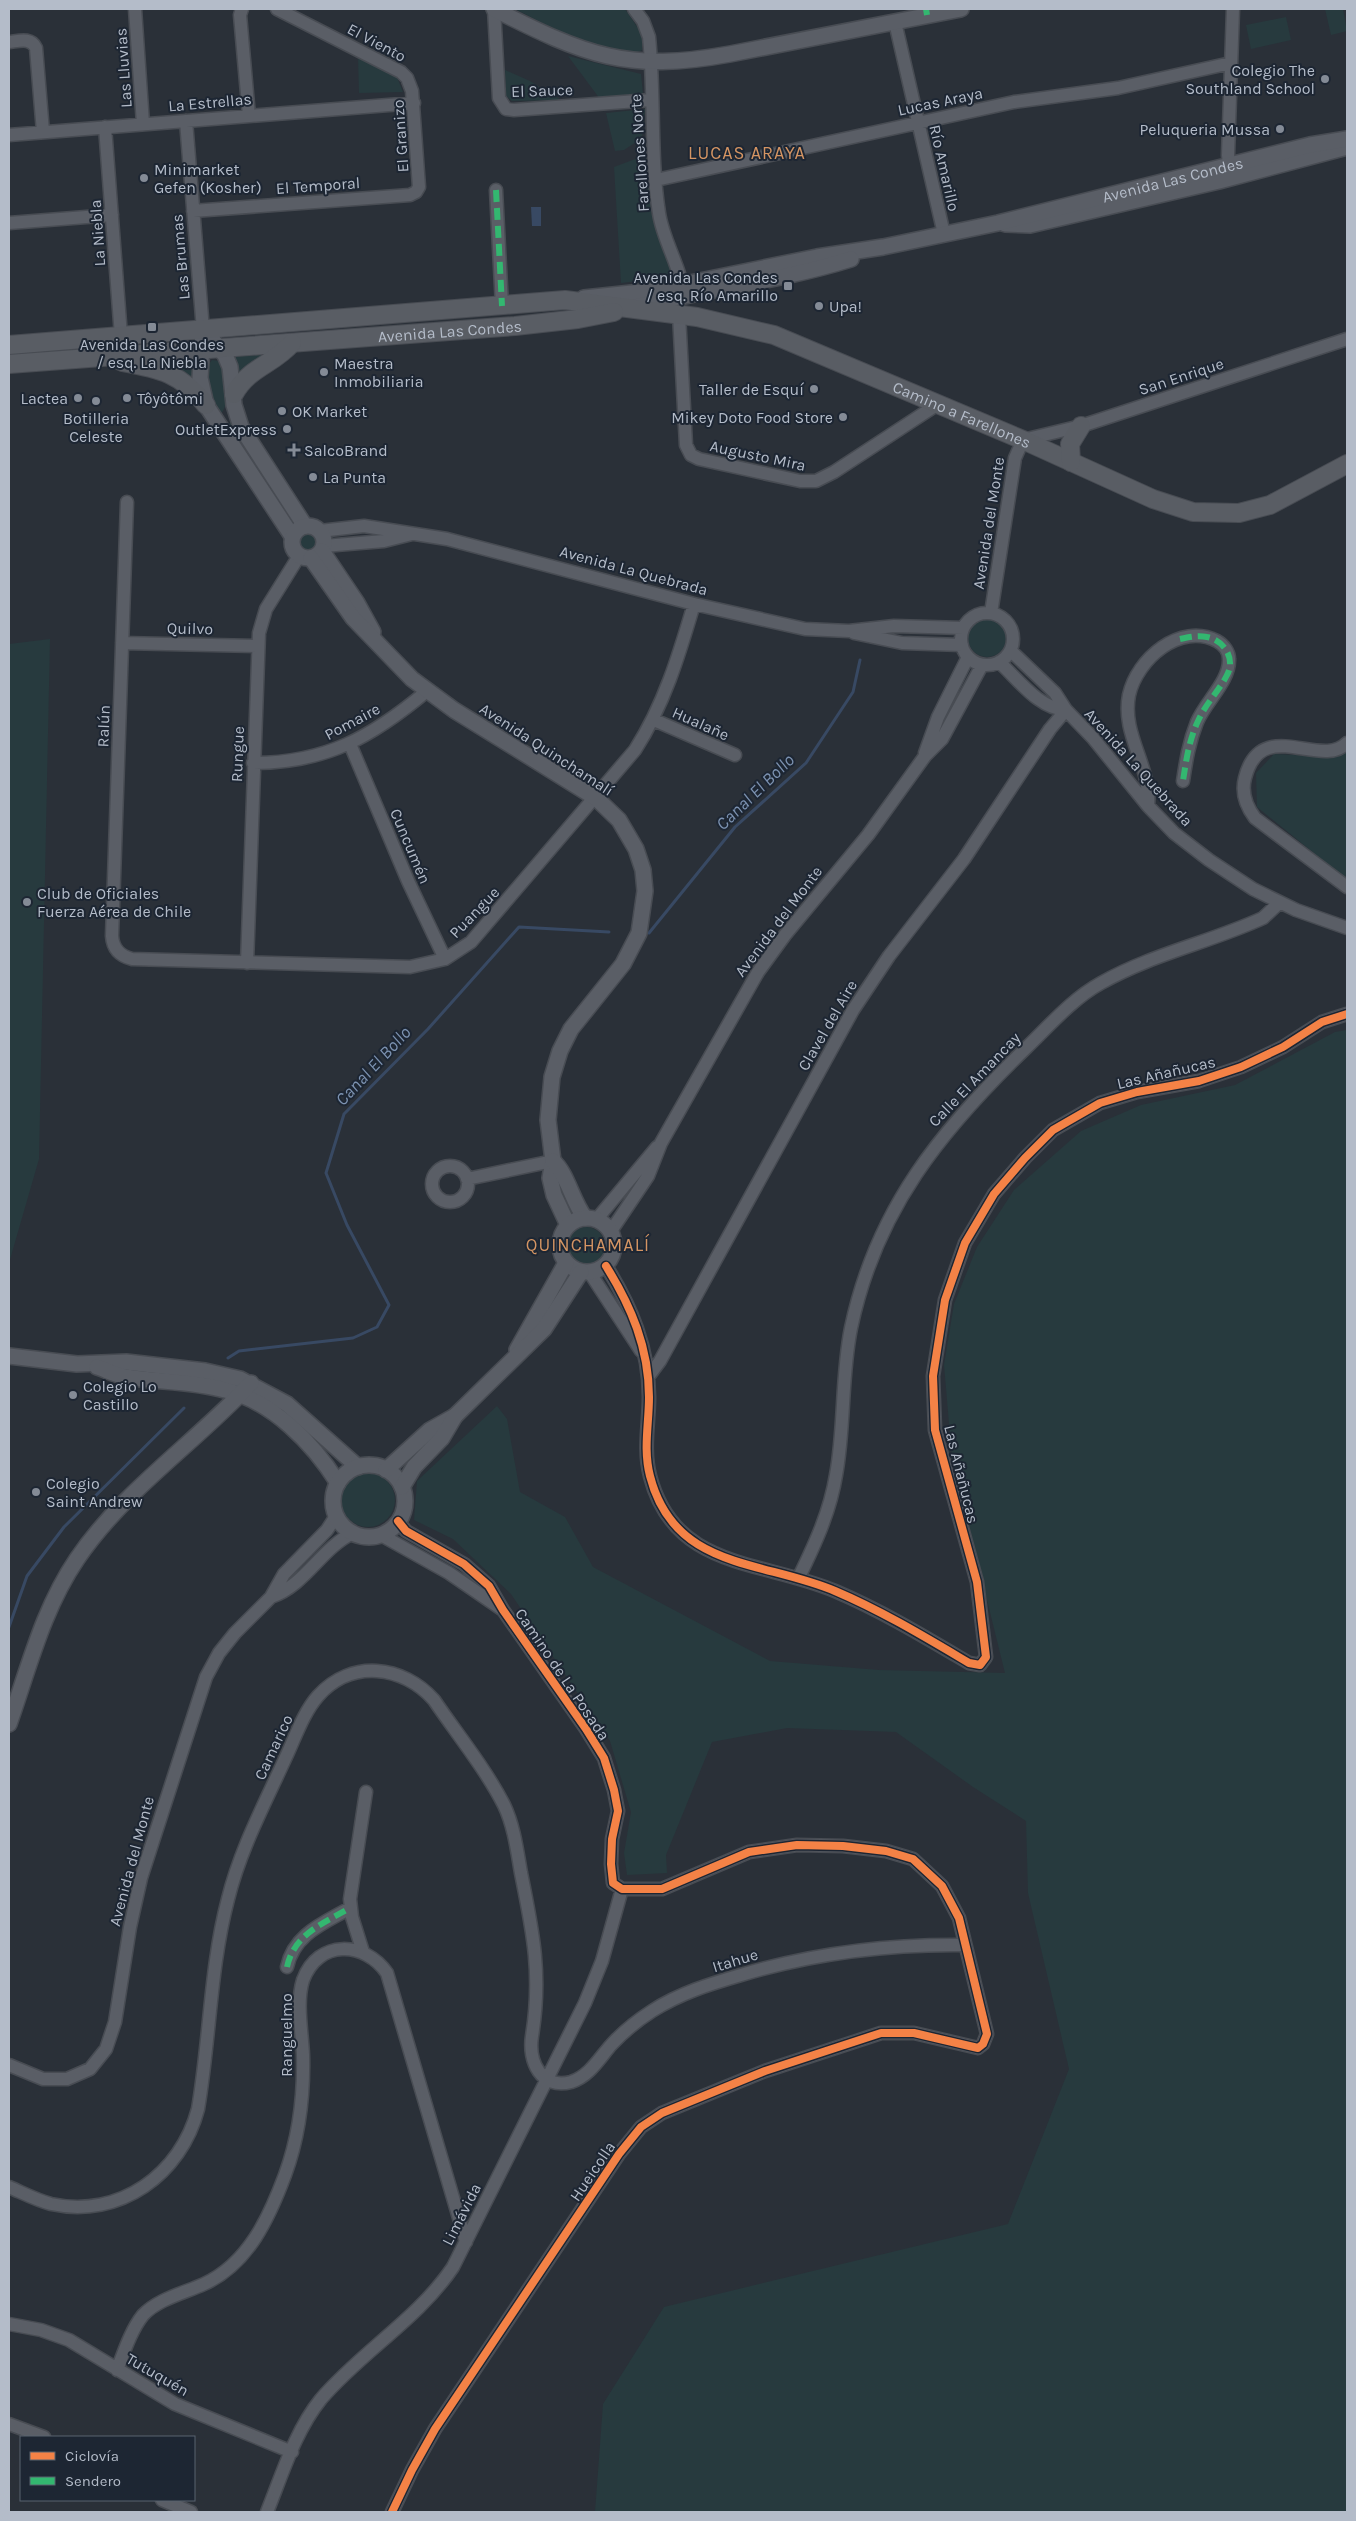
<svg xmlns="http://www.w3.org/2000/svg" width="1356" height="2521" viewBox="0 0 1356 2521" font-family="Karla,sans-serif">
<rect width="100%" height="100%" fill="#2a3038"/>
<path fill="#273a3e" d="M515,9H625L642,34V50C618,65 539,21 515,9Z
M1325,9H1343L1347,31L1331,35Z
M1286,17L1291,40L1251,49L1246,25Z
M568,56L641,74L643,94L600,99Z
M358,57L397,77L403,92L359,93Z
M505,70L530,81L561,100L512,101L506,96Z
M645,109L642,138L624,150L615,151L606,113Z
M646,155L651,212L673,277L621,283L614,167Z
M273,354L239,379L231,355Z
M212,360L219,361C228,371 231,404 220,415L209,398L206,368Z
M196,363L194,384L159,365Z
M231,422L286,504L280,507L226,426Z
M299 543a9 9 0 1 1 18 0a9 9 0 1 1-18 0Z
M968 638a19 19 0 1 1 38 0a19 19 0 1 1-38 0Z
M50,639L39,1159L9,1263V644Z
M1347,748V880L1257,807L1256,773L1274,754L1335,757Z
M1347,1030V2512H595L603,2404L664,2307L1008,2224L1069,2069L1028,1893L1026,1821L973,1787L896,1732L787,1728L712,1742L666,1855L667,1873L627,1875L624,1853L631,1812L610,1741L511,1594L453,1539L414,1520L417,1481L497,1406L507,1419L520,1492L565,1517L593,1567L770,1661L879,1670L1005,1673L952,1458L944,1365L954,1304L977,1247L1014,1190L1081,1131L1141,1105L1235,1085L1335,1032Z
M567 1246a19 19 0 1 1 38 0a19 19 0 1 1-38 0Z
M341 1500a27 27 0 1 1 54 0a27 27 0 1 1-54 0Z"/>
<path fill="#384963" d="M531,207H541V226H532Z"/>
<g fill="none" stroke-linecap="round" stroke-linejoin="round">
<path stroke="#384963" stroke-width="3" d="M649,933L735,827L806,763L853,692L860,660
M228,1358L239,1351L353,1338L377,1327L389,1305L347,1225L326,1173L344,1114L428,1029L519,927L609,932
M9,1627L27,1576L64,1527L184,1408"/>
<g stroke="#484c53" stroke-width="15">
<path id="minor" d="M135,9L143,124
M242,9L240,15L249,116
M494,9L499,98L506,109L514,110L651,100
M634,9L643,21L649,37C655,95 650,155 659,213C663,241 681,267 683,293
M895,22L944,234
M9,42C19,41 31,37 36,48L43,132
M186,121L203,330
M105,127L121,336
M9,135L414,103
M1230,173L1228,155L1233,9
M656,180L1014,102L1118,88L1231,63
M496,190L502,306
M193,211L410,195L416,192L419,187L412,91L407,78L401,72L277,9
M9,223L112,215
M679,315L686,445L691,455L699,459L800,481H816L834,472L938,404
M127,502L112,936C113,949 120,956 132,959L410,967L445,959L471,942L635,750C664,705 679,655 694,604
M320,531L364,526L447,539L694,604L805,629L849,631L894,626L963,628
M324,546L384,541L412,534
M961 639a26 26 0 1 1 52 0a26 26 0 1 1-52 0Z
M991,613L1015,458L1023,440L1081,426L1347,339
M854,633L902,643L962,645
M122,643L257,646
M1011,651L1055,693L1066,710L1093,738L1148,806L1174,833L1209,860L1253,889L1296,910L1347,928
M999,662C1018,679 1039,709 1066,710
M654,720L735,755
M1347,743C1321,770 1261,715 1245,778C1241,793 1246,806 1255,818L1347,887
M350,744L408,881L445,959
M925,753L938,717L968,657
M253,763C326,763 372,737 427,691
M1148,806C1152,767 1121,735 1129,695C1137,659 1180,622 1217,641C1224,645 1229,652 1229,659C1230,681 1206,701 1197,722C1189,742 1186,761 1183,781
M247,963L259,633L266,609L299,556
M432 1184a18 18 0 1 1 36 0a18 18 0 1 1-36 0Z
M467,1179L553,1161
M596,1220L657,1147
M611,1231L648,1176L661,1143L758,972L785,935L868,835L925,756L942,739L982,665
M606,1266C631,1306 649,1348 649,1397C649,1424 643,1449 650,1476C674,1570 762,1560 835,1591C882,1611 925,1637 969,1663L980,1665L986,1657L977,1582L935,1430L933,1376L945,1300L965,1243L994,1194L1025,1158L1053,1130L1100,1103L1137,1092L1199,1081L1241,1067L1283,1047L1322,1022L1347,1014
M590,1273L641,1351
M648,1377L660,1361L853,1010L889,956L964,859L1050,729L1066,710
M381,1535L449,1573L503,1610
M799,1577C815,1544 830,1512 836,1475C845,1427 841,1377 851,1328C876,1209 941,1130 1026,1048C1050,1025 1072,999 1101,983C1152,954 1211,942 1263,918L1279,903
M271,1597C306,1585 321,1548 353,1533
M363,1952L352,1917L350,1899L366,1792
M287,1967C294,1934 324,1923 350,1908
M9,2065L43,2079H67L90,2069L106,2049L115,2022L130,1927L141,1878L206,1677L219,1653L235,1633L271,1597L284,1574L327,1530L336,1516
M9,2187C23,2193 36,2200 51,2204C120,2219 181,2174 198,2109C210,2039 210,1967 228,1899C240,1850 264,1805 285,1759C295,1738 303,1713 318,1696C351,1659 403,1665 434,1700C457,1734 485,1768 504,1805C514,1826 517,1850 521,1873C533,1932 542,1975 532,2036C528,2061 541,2090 571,2082C590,2076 600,2057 612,2044C624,2031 638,2020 652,2011C680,1993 710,1984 741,1975C814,1953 888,1944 965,1945
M9,2324L41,2330L69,2340L175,2404L292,2452
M117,2370C124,2352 131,2330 143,2315C158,2299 184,2293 204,2284C248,2264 269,2218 285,2175C299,2137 304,2095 303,2055C302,2032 296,2002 303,1980C318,1939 365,1941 387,1973L466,2242
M9,2424L44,2437
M162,2500L191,2512
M267,2512C282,2475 295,2431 321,2399C361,2352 419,2318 453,2267L585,2003L602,1961L622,1889
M392,2512L412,2470L435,2429L619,2154L641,2127L662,2113L765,2071L881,2033H914L978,2048L983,2044L987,2034L959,1918L942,1886L913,1859L886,1851L843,1846L797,1845L749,1852L662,1889H622L613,1883L611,1864L612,1839L618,1811L614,1790L604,1758L586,1729L503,1610L489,1586L464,1564L406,1531L398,1521"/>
</g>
<g stroke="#484c53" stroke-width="18">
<g id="tertiary">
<path d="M494,9C585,55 627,73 730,54L961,9"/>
<path d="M1005,224L1030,225L1219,181L1347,147"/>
<path id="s1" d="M584,298L651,291L817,257L883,247L998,223L1310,145L1347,139"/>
<path d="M635,307C706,289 781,281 851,259"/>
<path d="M203,330L200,378L206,405L292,536"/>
<path d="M213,341L225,355L230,367L234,405L241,427L305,526"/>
<circle cx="308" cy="542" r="16"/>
<path d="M322,551L357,603L373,632"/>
<path d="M311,558L353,618L412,679L454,710L596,798L619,820L636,849L643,870L645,891L639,933L623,964L571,1029L560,1051L552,1077L548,1120L553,1161L550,1178L554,1195L568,1225"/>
<path d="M553,1161C567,1173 572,1201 585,1218"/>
<circle cx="587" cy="1245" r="27"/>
<path d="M517,1350L566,1263"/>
<path d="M9,1356L77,1364L126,1362L205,1371L240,1379L287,1404L358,1467"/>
<path d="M97,1367C106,1370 116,1375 126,1377C158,1382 193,1381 225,1390C272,1401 313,1443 338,1483"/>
<circle cx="369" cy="1501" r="36"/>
<path d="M386,1470L430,1430L455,1416"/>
<path d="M402,1487L414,1467L442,1438L455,1416L544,1329L581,1272"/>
<path d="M9,1724C29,1667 43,1609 77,1559C123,1491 195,1443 251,1383"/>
</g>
</g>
<g stroke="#484c53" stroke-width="20">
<g id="secondary">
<path id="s2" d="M9,345L565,300L697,317L774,335L1023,440L1153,499L1193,512L1239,513L1270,505L1347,464"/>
<path d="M122,362C160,369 181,373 206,405"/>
<path id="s3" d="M9,364L515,326L578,319L614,312"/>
<path d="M234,394C249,367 273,365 292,343"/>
<path d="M1071,462L1070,444L1081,426"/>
</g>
</g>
<use href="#minor" stroke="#5a5e66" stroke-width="12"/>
<use href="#tertiary" stroke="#5a5e66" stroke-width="15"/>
<use href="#secondary" stroke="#595d64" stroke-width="18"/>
<path stroke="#33b770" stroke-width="6" stroke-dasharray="12 6" stroke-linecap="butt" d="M926,9L927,15
M496,190L502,306
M1180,639C1189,637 1198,635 1207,637C1224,640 1236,659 1227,675C1219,691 1206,703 1198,721C1189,740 1186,761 1183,781
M287,1967C294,1934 324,1923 350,1908"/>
<g stroke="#1d2633" stroke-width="11">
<path id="cycleway" d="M606,1266C631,1306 649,1348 649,1397C649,1424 643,1449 650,1476C674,1570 762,1560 835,1591C882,1611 925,1637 969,1663L980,1665L986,1657L977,1582L935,1430L933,1376L945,1300L965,1243L994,1194L1025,1158L1053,1130L1100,1103L1137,1092L1199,1081L1241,1067L1283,1047L1322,1022L1347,1014
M392,2512L412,2470L435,2429L619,2154L641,2127L662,2113L765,2071L881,2033H914L978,2048L983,2044L987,2034L959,1918L942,1886L913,1859L886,1851L843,1846L797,1845L749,1852L662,1889H622L613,1883L611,1864L612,1839L618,1811L614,1790L604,1758L586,1729L503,1610L489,1586L464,1564L406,1531L398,1521"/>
</g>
<use href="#cycleway" stroke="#f48246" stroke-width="8"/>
</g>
<g fill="#848b96" stroke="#1d2633" stroke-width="2">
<circle cx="1325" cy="79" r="5"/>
<circle cx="1280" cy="129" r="5"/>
<circle cx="144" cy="178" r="5"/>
<rect x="783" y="281" width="10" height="10" rx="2.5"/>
<circle cx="819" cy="306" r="5"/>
<rect x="147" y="322" width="10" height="10" rx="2.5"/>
<circle cx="324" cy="372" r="5"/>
<circle cx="814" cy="389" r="5"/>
<circle cx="78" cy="398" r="5"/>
<circle cx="127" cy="398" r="5"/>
<circle cx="96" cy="401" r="5"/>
<circle cx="282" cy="411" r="5"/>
<circle cx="843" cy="417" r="5"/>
<circle cx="287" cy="429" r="5"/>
<path d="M291.5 442.5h5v5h5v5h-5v5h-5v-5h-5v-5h5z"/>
<circle cx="313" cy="477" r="5"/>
<circle cx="27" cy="902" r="5"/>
<circle cx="73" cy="1395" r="5"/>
<circle cx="36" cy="1492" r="5"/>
</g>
<g text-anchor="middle" stroke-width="4" stroke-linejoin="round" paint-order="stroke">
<g font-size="16" fill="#b4bcc9" stroke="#1d2633">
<text transform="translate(377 42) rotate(28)" y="6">El Viento</text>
<text transform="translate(123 68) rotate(-94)" y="6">Las Lluvias</text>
<text transform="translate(542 90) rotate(-2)" y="6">El Sauce</text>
<text transform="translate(940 101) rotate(-12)" y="6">Lucas Araya</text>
<text transform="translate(210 102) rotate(-5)" y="6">La Estrellas</text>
<text transform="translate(400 136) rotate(-94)" y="6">El Granizo</text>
<text transform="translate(639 153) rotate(-94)" y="6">Farellones Norte</text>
<text transform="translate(945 168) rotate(77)" y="6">Río Amarillo</text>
<text dy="6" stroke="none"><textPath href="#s1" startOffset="601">Avenida Las Condes</textPath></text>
<text transform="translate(318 185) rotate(-4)" y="6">El Temporal</text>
<text transform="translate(97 233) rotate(-94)" y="6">La Niebla</text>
<text transform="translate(180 257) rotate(-95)" y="6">Las Brumas</text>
<text dy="6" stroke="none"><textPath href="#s3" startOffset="442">Avenida Las Condes</textPath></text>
<text transform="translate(1181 376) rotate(-18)" y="6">San Enrique</text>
<text dy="6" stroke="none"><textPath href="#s2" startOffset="974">Camino a Farellones</textPath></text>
<text transform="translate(758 455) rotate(12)" y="6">Augusto Mira</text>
<text transform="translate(988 523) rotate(-81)" y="6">Avenida del Monte</text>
<text transform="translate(634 570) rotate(15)" y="6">Avenida La Quebrada</text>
<text transform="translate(190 628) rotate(1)" y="6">Quilvo</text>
<text transform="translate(352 721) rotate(-28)" y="6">Pomaire</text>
<text transform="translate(701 723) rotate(24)" y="6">Hualañe</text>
<text transform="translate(103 726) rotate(-88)" y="6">Ralún</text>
<text transform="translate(547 749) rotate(33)" y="6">Avenida Quinchamalí</text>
<text transform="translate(237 754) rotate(-88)" y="6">Rungue</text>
<text transform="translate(1139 767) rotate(48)" y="6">Avenida La Quebrada</text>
<text transform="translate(411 846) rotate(67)" y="6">Cuncumén</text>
<text transform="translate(474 912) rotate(-46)" y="6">Puangue</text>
<text transform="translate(778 921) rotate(-53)" y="6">Avenida del Monte</text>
<text transform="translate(827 1025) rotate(-60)" y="6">Clavel del Aire</text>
<text transform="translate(1166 1072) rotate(-13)" y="6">Las Añañucas</text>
<text transform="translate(974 1079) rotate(-46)" y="6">Calle El Amancay</text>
<text transform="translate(962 1474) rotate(76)" y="6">Las Añañucas</text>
<text transform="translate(563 1674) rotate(56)" y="6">Camino de La Posada</text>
<text transform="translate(273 1747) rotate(-65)" y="6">Camarico</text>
<text transform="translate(131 1861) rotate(-75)" y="6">Avenida del Monte</text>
<text transform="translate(735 1960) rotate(-17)" y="6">Itahue</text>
<text transform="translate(286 2035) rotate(-90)" y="6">Ranguelmo</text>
<text transform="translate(592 2171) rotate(-56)" y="6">Hueicolla</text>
<text transform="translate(461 2214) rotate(-63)" y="6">Limávida</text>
<text transform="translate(158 2374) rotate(30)" y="6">Tutuquén</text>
</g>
<g font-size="16" fill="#b4bcc9" stroke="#1d2633" text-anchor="start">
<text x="1315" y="76" text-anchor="end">Colegio The<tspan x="1315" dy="18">Southland School</tspan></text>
<text x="1270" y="135" text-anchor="end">Peluqueria Mussa</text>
<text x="154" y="175">Minimarket<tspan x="154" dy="18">Gefen (Kosher)</tspan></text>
<text x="778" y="283" text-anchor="end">Avenida Las Condes<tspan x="778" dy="18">/ esq. Río Amarillo</tspan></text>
<text x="829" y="312">Upa!</text>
<text x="152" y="350" text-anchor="middle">Avenida Las Condes<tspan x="152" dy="18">/ esq. La Niebla</tspan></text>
<text x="334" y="369">Maestra<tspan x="334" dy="18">Inmobiliaria</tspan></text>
<text x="804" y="395" text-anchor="end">Taller de Esquí</text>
<text x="68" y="404" text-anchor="end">Lactea</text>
<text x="137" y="404">Tôyôtômi</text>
<text x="292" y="417">OK Market</text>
<text x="833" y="423" text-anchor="end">Mikey Doto Food Store</text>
<text x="96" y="424" text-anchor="middle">Botilleria<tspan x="96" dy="18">Celeste</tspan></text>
<text x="277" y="435" text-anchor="end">OutletExpress</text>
<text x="304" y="456">SalcoBrand</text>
<text x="323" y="483">La Punta</text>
<text x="37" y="899">Club de Oficiales<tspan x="37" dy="18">Fuerza Aérea de Chile</tspan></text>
<text x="83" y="1392">Colegio Lo<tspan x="83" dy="18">Castillo</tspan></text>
<text x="46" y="1489">Colegio<tspan x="46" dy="18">Saint Andrew</tspan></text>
</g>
<g font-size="18" letter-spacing="1" fill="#d59563" stroke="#1d2633">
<text x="747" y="159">LUCAS ARAYA</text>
<text x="588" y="1251">QUINCHAMALÍ</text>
</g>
<g font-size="18" font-style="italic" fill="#7c92b1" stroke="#1d2633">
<text transform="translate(755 792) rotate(-44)" y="6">Canal El Bollo</text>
<text transform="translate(373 1066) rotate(-47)" y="6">Canal El Bollo</text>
</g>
</g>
<rect width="1356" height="2521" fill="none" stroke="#b4bcc9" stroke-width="20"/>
<rect x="20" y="2436" width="175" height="65" fill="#1d2633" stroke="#59626f"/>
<rect x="30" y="2452" width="25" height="8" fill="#f48246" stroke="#59626f"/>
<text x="65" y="2461" font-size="15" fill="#b4bcc9">Ciclovía</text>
<rect x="30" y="2477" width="25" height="8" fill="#33b770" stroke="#59626f"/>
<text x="65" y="2486" font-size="15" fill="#b4bcc9">Sendero</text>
</svg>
